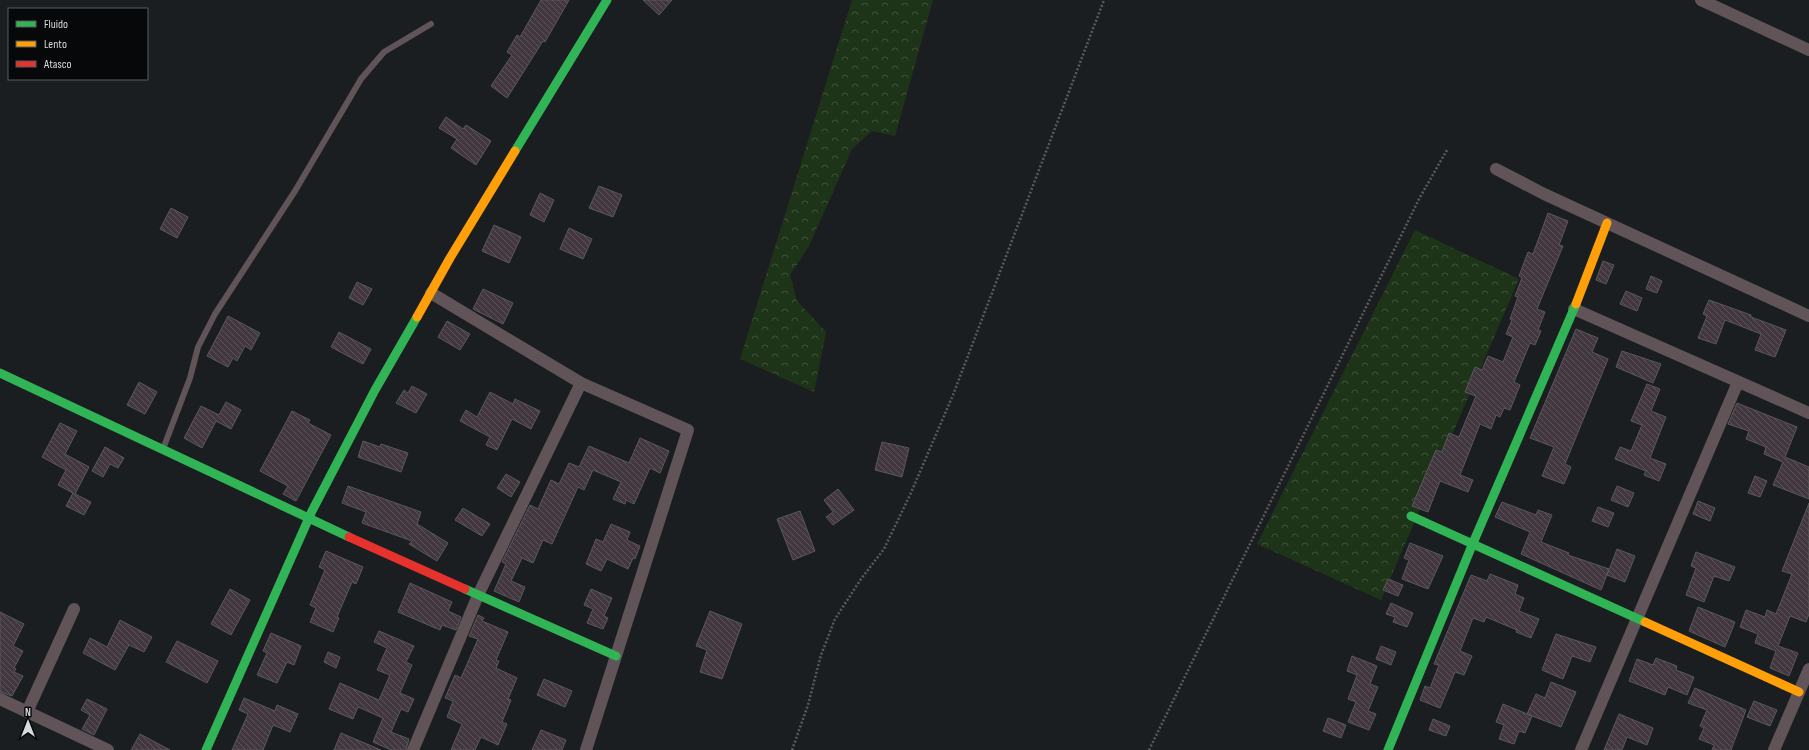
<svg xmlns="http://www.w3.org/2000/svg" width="1809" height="750" viewBox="0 0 1809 750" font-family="'Sofia Sans Condensed',sans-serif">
<defs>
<pattern id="forest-crowns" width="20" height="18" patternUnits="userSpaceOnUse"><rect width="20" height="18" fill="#1e3418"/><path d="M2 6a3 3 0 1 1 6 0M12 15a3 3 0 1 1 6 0" fill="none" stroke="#3e5139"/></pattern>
<pattern id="building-back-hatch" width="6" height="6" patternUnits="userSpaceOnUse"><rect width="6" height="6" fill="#42373f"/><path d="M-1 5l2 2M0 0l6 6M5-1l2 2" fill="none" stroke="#5d535a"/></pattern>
</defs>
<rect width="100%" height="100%" fill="#1b1e20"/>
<path fill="url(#forest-crowns)" d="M852,0H933L895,136L872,131L852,149L809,246L790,275L797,301L826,332L814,392L740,359Z
M1415,230L1519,279L1381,600L1257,544Z"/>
<path fill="url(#building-back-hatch)" stroke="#59585a" d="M541,0H569L545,42L543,41L507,98L491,86L512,55L507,52L517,35L520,37Z
M643,0H672L659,15Z
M446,117L463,129L466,125L491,141L476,165L451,148L457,139L439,128Z
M599,186L622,195L613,217L589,208Z
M540,193L554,200L544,222L530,215Z
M171,208L188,217L177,238L160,229Z
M1548,213L1568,221L1559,245L1563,246L1537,309L1545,312L1538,330L1541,331L1535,345L1530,343L1514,382L1520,385L1510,410L1504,408L1500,417L1496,415L1491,429L1480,424L1460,475L1473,480L1468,492L1440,481L1428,512L1412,506L1436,450L1442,452L1449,433L1459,437L1476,396L1465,392L1475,367L1482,370L1488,356L1503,362L1513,337L1506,334L1512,320L1510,319L1518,297L1515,296L1522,278L1519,276L1528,252L1533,254Z
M494,225L521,237L509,263L482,251Z
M569,228L592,239L583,259L560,249Z
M1603,261L1614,265L1606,284L1596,280Z
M1651,276L1662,281L1657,293L1646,289Z
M357,282L372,289L363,305L349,298Z
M483,289L513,303L503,324L473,309Z
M1626,291L1642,298L1637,311L1620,304Z
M1709,300L1751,315V317L1786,330L1775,357L1755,350L1761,334L1725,320L1716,344L1698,338L1707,316L1703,314Z
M228,316L260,333L251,350L245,346L237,361L233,358L228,367L207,356Z
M447,321L470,334L460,350L438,337Z
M1576,329L1598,338L1592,352L1608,359L1565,464L1571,467L1564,484L1542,476L1554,447L1530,438Z
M339,332L371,349L363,364L331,347Z
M1622,351L1661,364L1653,383L1616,367Z
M139,382L157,392L145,414L127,405Z
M1647,384L1660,389L1651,411L1666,417L1650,458L1666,464L1659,481L1644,475L1646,471L1615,459L1620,447L1631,451L1642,425L1631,421Z
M412,386L427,394L416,413L396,403L404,390L408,393Z
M490,392L513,404L515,399L540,411L531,429L512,419L497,450L486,445L490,437L460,421L466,410L477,417Z
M226,402L241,410L231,429L216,421L202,448L184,438L201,406L219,415Z
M1737,403L1797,427L1785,457L1809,467V499L1773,485L1783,462L1764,454L1766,447L1746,439L1749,431L1728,424Z
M292,411L310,420L308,423L331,435L296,501L283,494L288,486L260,471Z
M60,423L77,431L65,454L89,467L75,494L91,502L84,515L66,506L73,493L58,485L66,470L42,457Z
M640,438L669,451L660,473L650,468L634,504L626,500L625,504L613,499L621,482L593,470L584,490L578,487L552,544L543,540L533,563L522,558L511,581L525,587L519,602L494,591L506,564L502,562L530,505L538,509L551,480L559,484L569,463L579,467L589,446L629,463Z
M363,441L380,447L381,444L408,453L401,472L358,457Z
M882,442L909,448L902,477L875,470Z
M105,447L124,458L118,468L110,464L103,477L92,471Z
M506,474L520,482L511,497L497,488Z
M1755,476L1767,481L1760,497L1748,493Z
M348,486L421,512L417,524L448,543L437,561L409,544L412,541L362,523L366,512L342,503Z
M1617,486L1634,493L1628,507L1611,500Z
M838,489L854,510L833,525L826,517L833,512L824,500Z
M1698,501L1715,508L1710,521L1693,514Z
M1502,502L1536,515L1538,510L1552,515L1541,542L1569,553L1568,555L1609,569L1601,590L1521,554L1530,532L1495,517Z
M1809,503V614L1806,622L1790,616L1778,646L1798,653L1789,676L1770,668L1776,651L1755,643L1758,634L1740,627L1746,610L1765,617L1767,610L1776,614L1792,574L1782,571Z
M1598,507L1614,513L1608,527L1592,521Z
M463,508L490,524L482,536L455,520Z
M800,511L815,551L793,560L777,519Z
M611,524L630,532L627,540L640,546L635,559L633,558L628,569L607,559L601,571L586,564L596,539L603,542Z
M1410,543L1443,556L1428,589L1402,579L1409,560L1404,558Z
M1617,549L1635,556L1625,582L1607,575Z
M326,551L363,567L356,584L352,582L337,617L339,618L333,632L310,622L316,608L310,605L325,570L319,567Z
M1696,552L1735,567L1729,581L1714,576L1704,602L1686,595L1696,568L1691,566Z
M1490,574L1518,585L1515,594L1524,598L1519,611L1539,619L1531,638L1516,632L1517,630L1486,617L1484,622L1473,618L1460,651L1472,656L1464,675L1455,672L1440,708L1420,700L1425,686L1430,688L1439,665L1434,664L1471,575L1487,581Z
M1388,579L1403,585L1398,596L1383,590Z
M410,583L452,602L448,611L461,617L456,630L442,625L440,630L398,612Z
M230,589L250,600L231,635L211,624Z
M591,589L612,598L604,616L608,618L603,629L587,623L593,609L584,605Z
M1391,603L1413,613L1407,627L1393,622L1395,617L1386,614Z
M1698,607L1735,622L1725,647L1689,631Z
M710,611L742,624L722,679L700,672L707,650L696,646Z
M0,612L24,624L13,646L23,651L14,668L16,669L14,672L23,676L12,696L0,692Z
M478,615L484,618L482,621L508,632L496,660L499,661L496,668L517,678L508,699L511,700L502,722L507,724L498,745L481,737L475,750H451L462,724L447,717L453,701L445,698L455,675L461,678L478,639L469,636Z
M120,620L152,637L144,652L129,645L115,670L83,653L90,638L107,647Z
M379,631L414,646L406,662L412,665L400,693L414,699L408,712L401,709L391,732L409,739L406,750H391L373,742L383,718L358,707L353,719L329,709L340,683L379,700L390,675L377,670L387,648L374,642Z
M271,633L301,646L294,665L287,662L277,683L257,675L267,653L263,651Z
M1556,634L1596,647L1590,662L1572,656L1563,679L1542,670Z
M177,641L218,661L207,683L166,662Z
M1381,646L1396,652L1391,665L1376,659Z
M328,652L340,657L336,668L324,662Z
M1352,656L1377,666L1370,684L1378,687L1368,711L1376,714L1369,730L1348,722L1356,702L1348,699L1357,675L1347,671Z
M1656,658L1677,666L1676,670L1694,677L1687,695L1668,687L1665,695L1629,681L1637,659L1653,665Z
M544,679L572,691L565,707L537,695Z
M1551,682L1576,692L1561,727L1527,714L1536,694L1545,698Z
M1695,688L1746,710L1731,750H1712L1714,745L1699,739L1704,728L1700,726L1707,710L1688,703Z
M244,698L275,711L277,705L298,714L290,732L273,725L263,750H232L248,714L239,710Z
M87,699L107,709L94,735L82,729L90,715L81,710Z
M1754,701L1777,710L1770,726L1747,717Z
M1503,704L1532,716L1525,733L1519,731L1514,744L1499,739L1504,725L1496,722Z
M1619,714L1653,728L1647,745L1627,737L1622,750H1604Z
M1328,718L1346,725L1341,738L1323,731Z
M1433,719L1450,726L1446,736L1429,730Z
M541,730L566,740L562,750H532Z
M341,733L381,750H334Z
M140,734L170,750H131Z"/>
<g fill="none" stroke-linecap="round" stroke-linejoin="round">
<path stroke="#5e585c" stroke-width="2.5" stroke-dasharray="2 2" stroke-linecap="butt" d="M792,750L808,705L821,655L835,619L861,579L884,549L910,495L953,395L1104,0
M1149,750L1419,199L1447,150"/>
<path stroke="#605458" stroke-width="6" d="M163,449L190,378L198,347L215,314L295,191L361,79L384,52L431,24"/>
<path stroke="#605458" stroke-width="12" d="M1701,0L1809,50
M1496,169L1544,194L1809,316
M431,293L581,383L688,430L586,750
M1574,309L1809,413
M0,699L108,750
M27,712L74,609
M413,750L479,593L581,383
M1581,750L1738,382
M1774,750L1809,669"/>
<path stroke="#30b455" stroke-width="9" d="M515,151L607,0
M0,373L349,537
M1411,516L1645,622
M465,589L616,656
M206,750L312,511L375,390L417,317
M1388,750L1473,543L1576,304"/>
<path stroke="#ff9f0a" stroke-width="9" d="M1576,304L1607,223
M417,317L450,258L515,151
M1645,622L1799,692"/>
<path stroke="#e5322d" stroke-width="9" d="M349,537L465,589"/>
</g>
<rect x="8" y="8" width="140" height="72" fill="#06080a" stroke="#595c5f"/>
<rect x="16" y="21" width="20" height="6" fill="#30b455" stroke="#595c5f"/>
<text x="44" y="28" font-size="12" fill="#d6dbde">Fluido</text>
<rect x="16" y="41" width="20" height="6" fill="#ff9f0a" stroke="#595c5f"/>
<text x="44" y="48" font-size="12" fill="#d6dbde">Lento</text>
<rect x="16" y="61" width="20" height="6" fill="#e5322d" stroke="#595c5f"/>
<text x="44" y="68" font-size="12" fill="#d6dbde">Atasco</text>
<g transform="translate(28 722)" stroke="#06080a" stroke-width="3" paint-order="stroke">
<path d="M0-3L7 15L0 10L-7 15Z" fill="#d6dbde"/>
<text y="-6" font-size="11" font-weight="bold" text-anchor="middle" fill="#d6dbde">N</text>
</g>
</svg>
